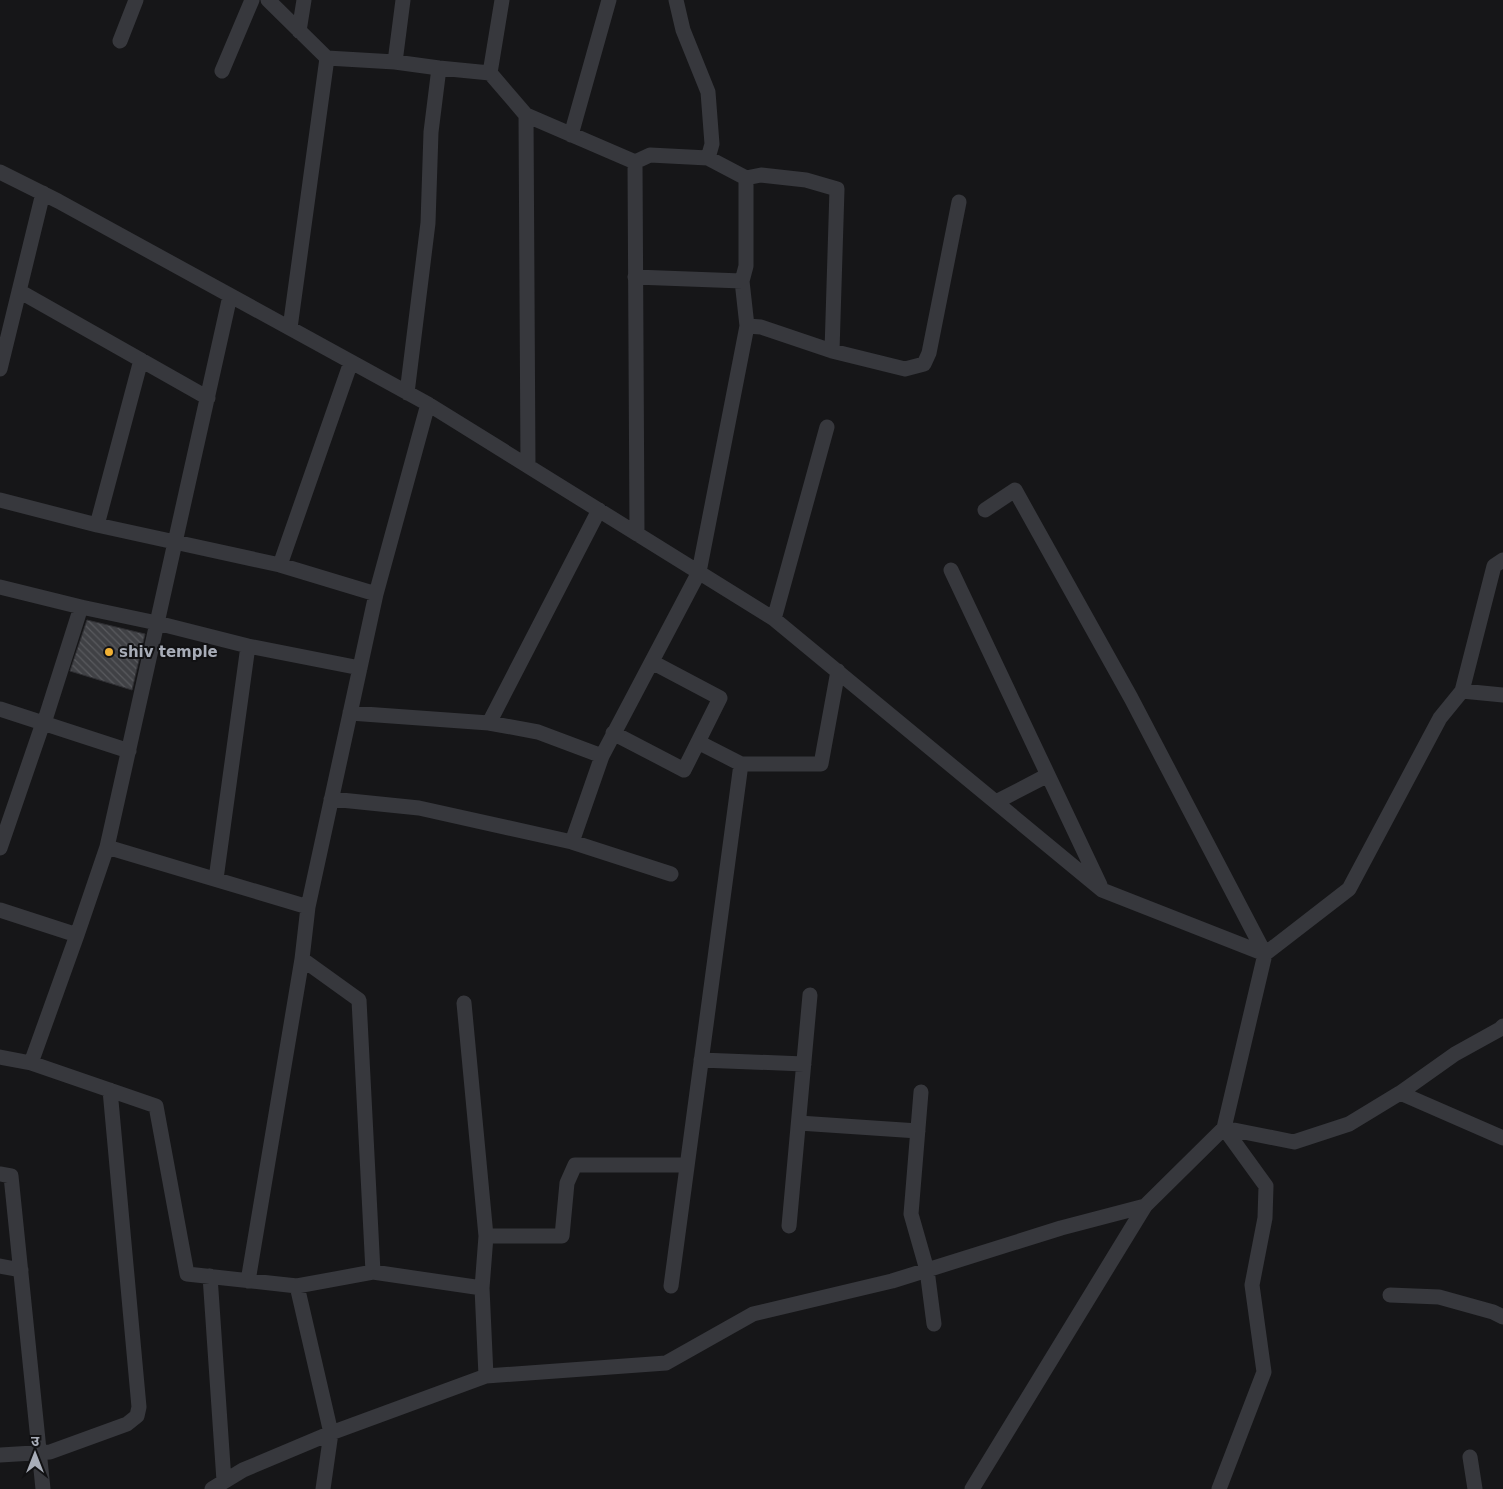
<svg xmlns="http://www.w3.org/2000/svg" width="1503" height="1489" viewBox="0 0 1503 1489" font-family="'DejaVu Sans','Noto Sans Devanagari',sans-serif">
<defs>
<pattern id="building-back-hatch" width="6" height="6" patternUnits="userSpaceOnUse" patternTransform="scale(1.25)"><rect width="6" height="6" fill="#404145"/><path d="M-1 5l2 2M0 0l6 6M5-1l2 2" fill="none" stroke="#595a5e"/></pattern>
</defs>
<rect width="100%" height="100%" fill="#161618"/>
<path fill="url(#building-back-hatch)" stroke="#303034" d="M87,620L145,634L132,690L70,671Z"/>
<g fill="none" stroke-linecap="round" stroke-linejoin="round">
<path stroke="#37383d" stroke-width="15" d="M268,0L327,58L290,328
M676,0L683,30L708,92L712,144L708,158
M299,31L304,0
M120,41L136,0
M327,58L395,62L439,68L490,73L526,115L528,466
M395,62L403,0
M222,71L252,0
M490,73L502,0
M526,115L635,162L637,534
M571,135L609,0
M635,162L650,155L708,158L746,178L761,175L806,180L837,189L832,351
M0,172L58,201L428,404L774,619L1102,890L1265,954L1224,1128L1145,1206
M635,277L742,281
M19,291L208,398
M747,326L761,327L832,351L905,369L924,364L929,353L959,202
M0,369L43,193
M407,393L428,223L431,132L439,68
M0,500L97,525L280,565L376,594
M985,510L1015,490L1131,698L1265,954L1349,889L1440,718L1462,691L1494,566L1503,560
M97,525L141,360
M280,565L351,362
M951,570L1100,885
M0,587L81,607L157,623L248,646L360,668
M774,619L827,427
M1462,691L1503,695
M0,709L129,751
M350,713L489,723L599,510
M489,723L538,732L602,756L699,572L747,326L742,281L746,266V178
M613,733L684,770L720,698L652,662
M698,742L741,764
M602,756L572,842L671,874
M331,799L419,808L572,842
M996,802L1048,775
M107,847L308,907L376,594L428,404
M0,848L43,723H44L81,607
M216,879L248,646
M308,907L302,959L359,1000L373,1272
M0,910L77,935
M464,1003L486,1236L482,1288
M0,1057L31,1063L77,935L107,847L230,296
M701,1060L804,1064
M31,1063L156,1106L187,1274L297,1286L373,1272L482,1288L486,1376
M921,1092L911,1214L927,1270L934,1324
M1400,1093L1503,1138
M799,1123L918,1131
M0,1174L11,1176L43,1489
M789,1226L810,995
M486,1236H562L567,1183L575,1165H687
M0,1266L21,1270
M210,1276L224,1481
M248,1281L302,959
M297,1286L331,1433L323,1489
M671,1286L741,764H821L838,671
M1390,1295L1439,1297L1493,1312L1503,1317
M0,1455L50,1452L127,1424L137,1416L139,1407L110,1090
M1470,1457L1475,1489
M212,1489L243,1470L331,1433L486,1376L666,1363L753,1314L892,1281L1061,1228L1145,1206L972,1489
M1219,1489L1264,1372L1252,1285L1265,1218L1266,1186L1224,1128L1294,1142L1349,1124L1400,1093L1455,1054L1500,1029L1503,1026"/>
</g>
<circle fill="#f2b134" stroke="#111113" stroke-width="2" cx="109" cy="652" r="5"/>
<g text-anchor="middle" stroke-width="4" stroke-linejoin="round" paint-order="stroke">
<g font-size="15" font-weight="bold" fill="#a8adb8" stroke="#111113" text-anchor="start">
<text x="119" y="657">shiv temple</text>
</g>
</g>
<g transform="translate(35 1454)" stroke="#111113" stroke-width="4" paint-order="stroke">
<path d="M0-4L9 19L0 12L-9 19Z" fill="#a8adb8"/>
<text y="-8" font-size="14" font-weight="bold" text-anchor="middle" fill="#a8adb8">उ</text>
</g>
</svg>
